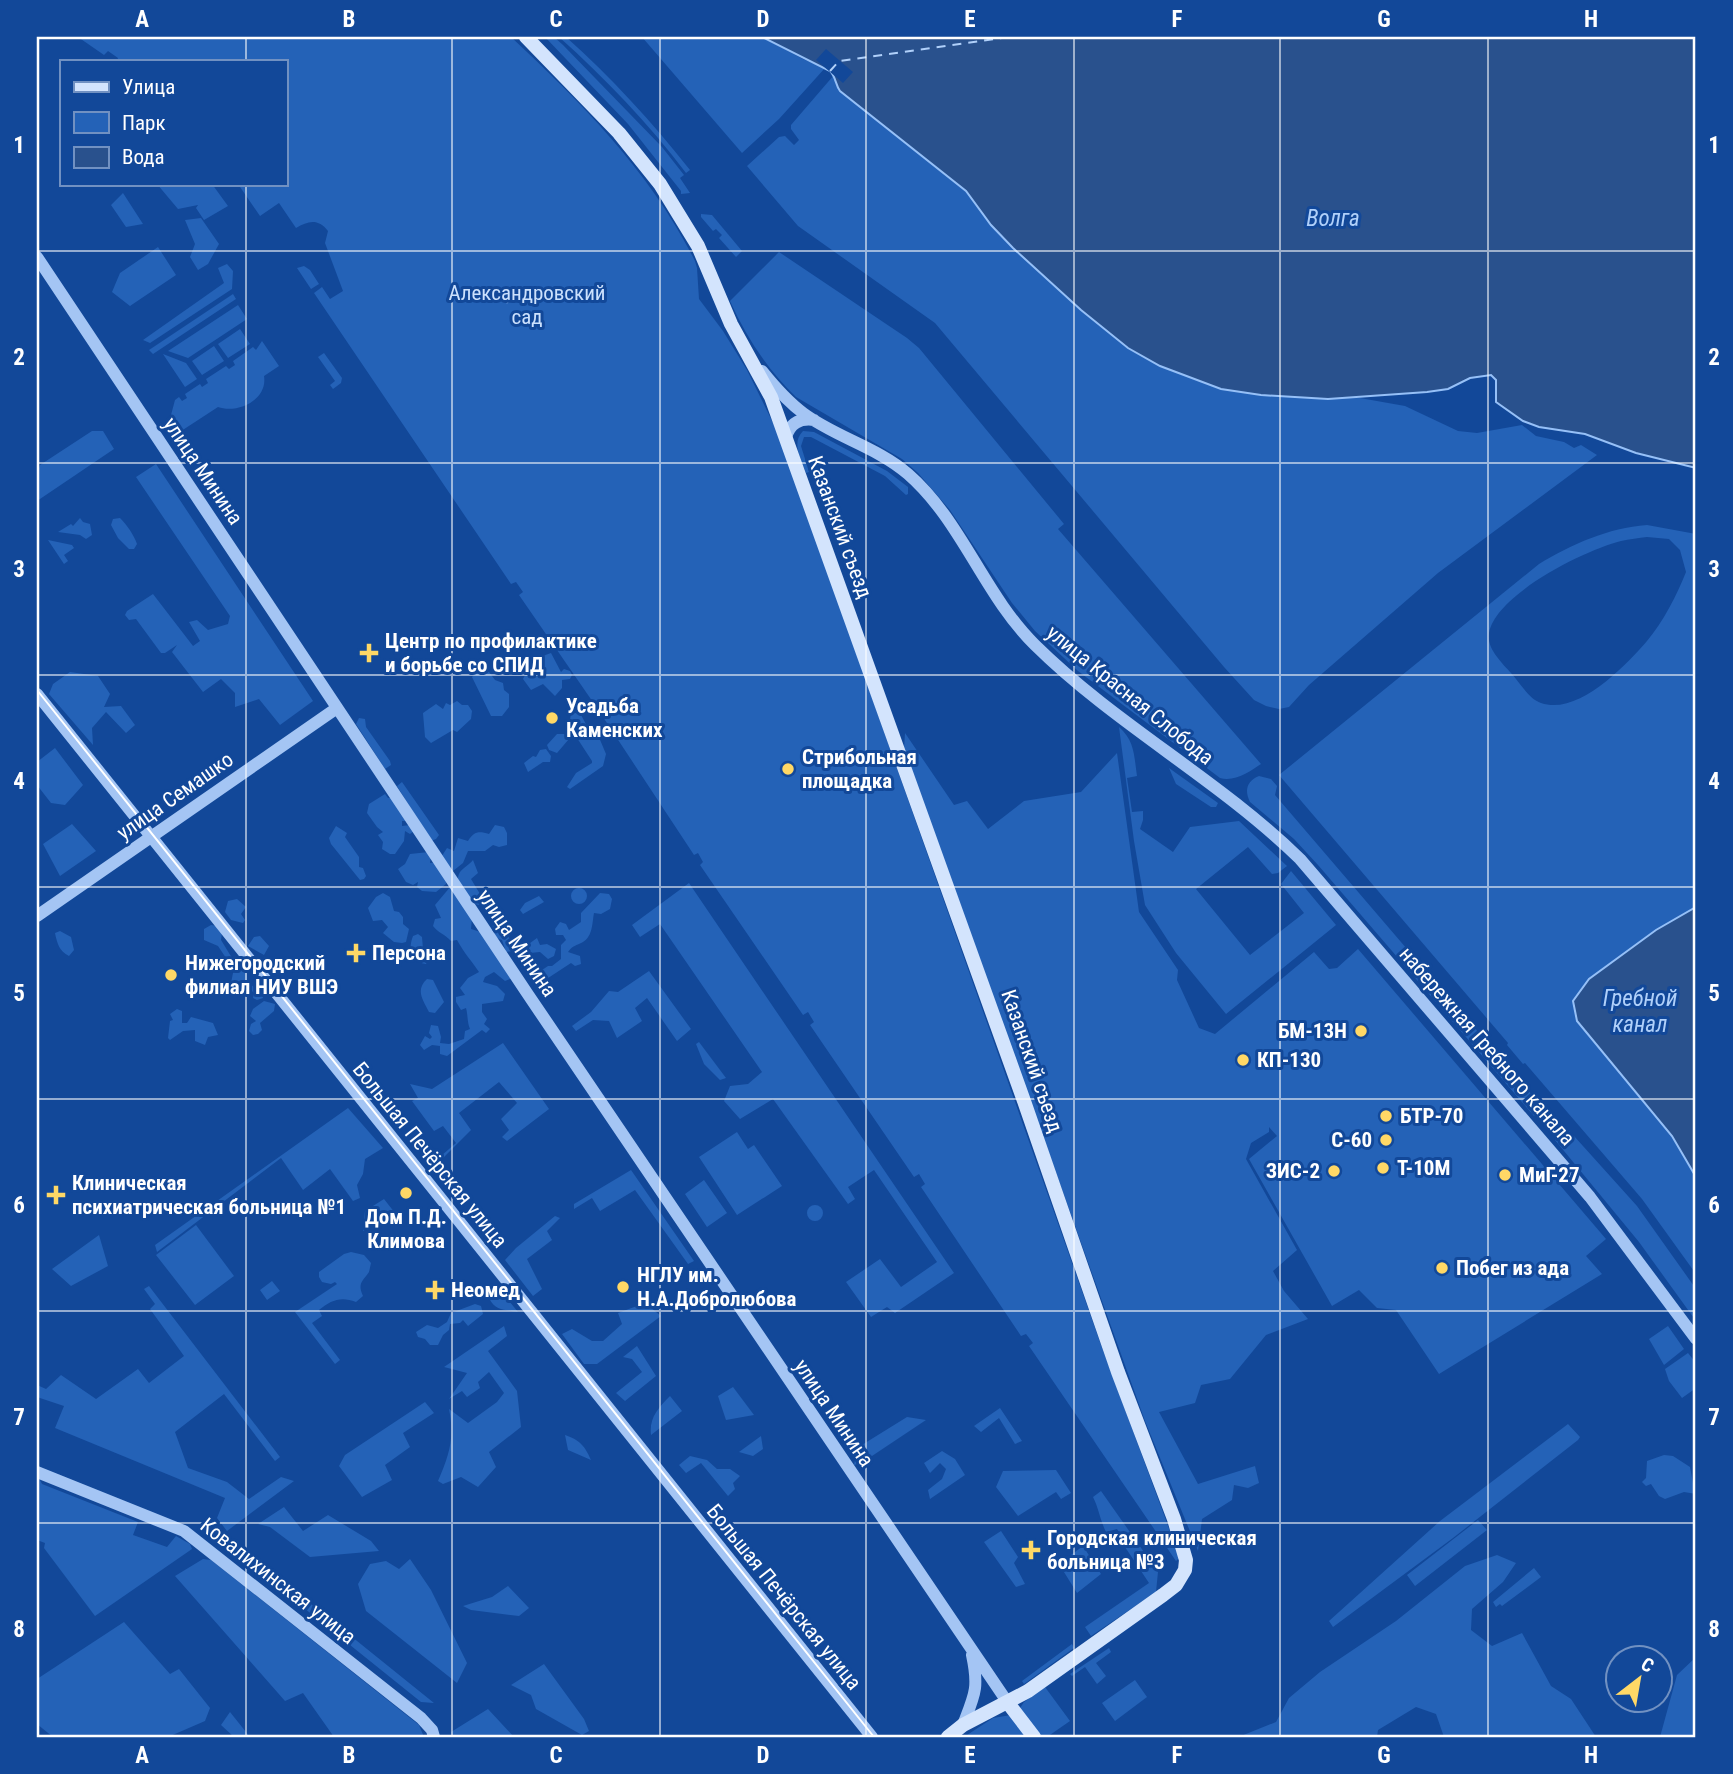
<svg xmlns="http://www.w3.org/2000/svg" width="1733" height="1774" viewBox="0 0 1733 1774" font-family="'Roboto Condensed',sans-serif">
<rect width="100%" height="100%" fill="#124899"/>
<path fill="#2462b7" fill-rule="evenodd" d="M78,37H511C582,103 651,173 695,261L697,268L699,299L723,331L747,370L779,435L1100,1342L1177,1550L1179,1558L1176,1561L1029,1346L1033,1343L1026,1334L1021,1336L921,1187L925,1184L919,1174L914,1177L810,1025L814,1022L808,1012L803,1015L700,865L703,862L698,853L694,855L603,717L606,714L601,706L597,708L519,595L523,592L516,582L511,584L314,293L322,287L330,299L343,291L325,243L328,231C318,218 308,221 296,228L279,203L260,216L238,184H285V61H117L118,58L108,51L104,55Z
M545,37H554L563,45L662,147L684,175L680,178L690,193L681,194V191L628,124Z
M559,37H566C611,77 653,123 690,170L686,173C649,124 605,78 559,37Z
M642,37H762L803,59L825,68L779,119L742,153Z
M834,75L836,85L840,91L966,191L991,225L1013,248L1081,310L1128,348L1160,366L1221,389L1261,395L1360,398L1405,406L1458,431L1477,433L1522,425L1536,436L1564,442L1574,448L1581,445L1597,455L1438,573L1309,685L1289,707L1279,709L1266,706L1254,700L1224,667L935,323L798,226L747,166L779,137L785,136L794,145L799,140L791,129V125Z
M157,184H212L228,206L204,220L196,208L198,205L178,209Z
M123,193L143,224L126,227L111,205Z
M701,214L712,215L742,251L736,257L719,238L722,235L716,229L713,231L701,217Z
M201,218L219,244L208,264L198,270L190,257L195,244L185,220Z
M158,247L176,275L130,306L112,292L120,273Z
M779,252L907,338L919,348L1064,524L1058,529L1261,764C1249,772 1235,782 1220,778L1078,671L1035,631L1012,603L950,510L918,473L902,459L796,397C768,370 746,337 730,301Z
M227,264L233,271L232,289L150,343L143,340L224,283L218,268Z
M304,266L310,270L319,284L311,289L297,268Z
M233,294L236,299L153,354L149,350Z
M238,305L247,319L188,358L168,351Z
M240,329L250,344L228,358L218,344Z
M262,341L279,366L264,376C268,400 237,414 218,407L172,437L167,430L175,400L179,397L182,401L187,398L185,394L200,384L202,387L208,383L206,379L226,366L229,369L235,365L233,361L253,347L256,350Z
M214,346L224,361L202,375L192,361Z
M324,353L342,378L341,383L333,389L330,385L335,381L318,357Z
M163,354L186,363L197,379L185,387Z
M92,431H103L114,449L37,501V474L40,465Z
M803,431L814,432L887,471L908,487V494L906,495L885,476L811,437H804L801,446L809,472L806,473C801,459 791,443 803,431Z
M156,464L313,701L280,725L259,699L235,707V693L221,679L203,692L172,652L177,645L165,653H161L136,619L129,620L125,615L127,611L153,594L193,646L200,641L189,622L197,620L208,630L228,624L230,616L136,477Z
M80,518L83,522L90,524L92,535L86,539L80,535L58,532L71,524L73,526Z
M120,518C127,525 134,535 137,544L134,549H129L118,538L111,525L113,519Z
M1647,525L1696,534V1274L1642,1199L1525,1063L1523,1064L1507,1045L1508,1043L1279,775L1539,564C1572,544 1608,528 1647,525ZM1647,537L1669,539L1680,550L1686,572C1677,595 1663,622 1647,641C1625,666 1578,716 1541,703C1529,699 1520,683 1511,673C1502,663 1486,648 1489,633C1496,594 1585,550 1621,541C1629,539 1639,538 1647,537Z
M48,540L72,545L74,548L64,555L68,561L64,564Z
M551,653L561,672L564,669L570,671L572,675L570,679L562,680V688L555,696L543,684L531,690L523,679C529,667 537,657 551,653Z
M70,672L98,676L110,694L104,707L121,706L135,725L126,733L106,712L92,728L93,745L49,694L53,684Z
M489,672L495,680L503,683L504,690L509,694V707L502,716H491L472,677L476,673Z
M457,701L462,705H468L472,711L471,719L457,732L453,730L431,743L425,737L423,713L436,704L443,709L446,703L450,705Z
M571,713H580L589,730L598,735L606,754L603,766L570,789L567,787L576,773L592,763V761L577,738L569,739L557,753L549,750L547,745L557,734H568Z
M359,718L365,719L366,727L390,761L391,765L385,769L356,724Z
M1119,727C1135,741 1134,756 1137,776L1127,778L1132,812L1143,811V820L1140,829L1173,852L1190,827L1239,821L1287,866L1278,873L1272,874L1248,847L1196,889L1250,955L1304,913L1281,884L1291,871L1336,925L1226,1014L1176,953L1145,905L1134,841Z
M905,733L954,805L967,801L988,829L1024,801L1081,792L1117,753L1139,912L1178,970L1177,980L1199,1028L1215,1034L1314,952L1329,969L1337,968L1358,949L1606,1239L1586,1256L1602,1274L1439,1374L1396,1310L1377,1308L1359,1290L1332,1306L1249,1159L1277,1136L1269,1127V1132L1251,1143L1246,1159L1297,1250L1273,1271L1284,1291L1308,1319L1266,1335L1230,1379L1201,1385L1195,1403L1159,1412L1198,1484L1255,1466L1259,1483L1248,1488L1234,1485L1232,1500L1202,1519L1198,1551L1145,1421L904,749Z
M55,748L83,785L65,805L51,803L37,785V762Z
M546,749L551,756L550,762H543L528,772L524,763L533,756L536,757L540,750Z
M1169,768L1218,803L1216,807H1211L1176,784Z
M1259,776L1271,779L1277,786L1275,795L1545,1110L1539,1115L1534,1116L1318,865L1294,839L1250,802C1244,790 1247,781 1259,776Z
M402,782L439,835L436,839L431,841L397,786Z
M385,794L388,798H396L407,821H402V826L410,825L414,831L410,834L405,831L404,841L395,854H390L382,849L383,842L378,835L383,832L377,827L367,813L369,804Z
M72,824L96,851L60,876L43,844Z
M495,825L504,827L507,833V845L499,847L493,845L485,851H468L463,863L453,871H448L446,875V884L436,892L422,891L417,887L418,882L413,885L406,882L398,869L405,864L410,854L429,852L431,855L430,863L438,862L447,848L454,851L458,838L468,841C474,831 479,831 489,834Z
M336,826L347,833L345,837L359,857V867L363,868L366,876L364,879L360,880L331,844L329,838Z
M473,860L478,873L471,879L480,894L482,905C469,906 452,884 460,872C463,868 470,864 473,860Z
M689,883L954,1273L895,1313L887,1307L871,1317L846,1282L880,1259L901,1287L937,1262L874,1170L848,1187L855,1199L848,1204L773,1099L740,1119L724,1101L730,1086L748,1084L762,1072L660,924L640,937L632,925Z
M451,886L472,918L471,929L484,933L503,961V968L511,970L512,974L510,979L505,981L494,972L485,977L483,982L497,986L505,994L503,1001L482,1004V1012L487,1019L484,1024L490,1029L486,1033L482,1030L447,1056L440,1054V1046L432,1045L424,1050L420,1045L425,1036L430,1039L432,1037L429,1033L431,1025L438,1026L441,1037L440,1043L449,1044L464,1039L465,1031L470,1029C467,1022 468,1015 466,1008L461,1010L456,1002V997L465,995L460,988L468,978L479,972C471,960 464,953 457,940L451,941C445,934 438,933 433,926L435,919L441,918L435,905Z
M571 896a8 8 0 1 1 16 0a8 8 0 1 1-16 0Z
M383,893L390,897L394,911L399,912L403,917V924L409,929L406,942L402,943L394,942L383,933L388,927L382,920L373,921L368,908L376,897Z
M600,893L609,894L612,899L610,909L601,914L594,913C592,923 593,936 583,942C576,946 573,945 568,952L580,956L581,964L575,966L571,963L542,982L536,975H531L521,967L527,959L537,961L538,968L542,970L548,966H552L561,959V945L566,940L563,935H556L555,929L560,922L566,924L569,930L581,922V913Z
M539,896L544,902L523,914L520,910L525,903Z
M237,899L246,907L241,914L245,920L243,923L231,920L225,912L228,901Z
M493,924H504L505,931L514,946L512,951L506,952L502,940C494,938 492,931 493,924Z
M211,925L218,926L222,933L221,940L232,958H226L218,946L204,940V929Z
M60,931L71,937L74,950L69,956C59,951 57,943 55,933Z
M418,934L422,937L423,949L428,959L426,964C410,962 408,949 413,936Z
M260,936L269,946L264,955L248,946L254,937Z
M537,938L540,945L547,944L556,949L554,956L548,959L540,952L530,953L526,946Z
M238,969L247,971V981L257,990H261L263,998L257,1000L253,998L254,993L247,986L241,989L231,983L233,973Z
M649,971L691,1029L677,1041L647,998L635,1008L642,1021L617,1038L609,1021L593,1020L576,1031L572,1026L591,1012L609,991L618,992Z
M427,979L433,980L444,1002L435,1013L429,1012C423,1000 415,990 427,979Z
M264,1001L275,1004L274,1011L260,1023L262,1030L258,1034L253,1035L249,1031L251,1024L256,1021L250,1016L253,1009Z
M177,1009L182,1011V1023H187L191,1017L213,1023L218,1035L208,1037L205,1045L195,1041V1030L183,1031L170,1040L168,1038L170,1021L173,1020L170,1014Z
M699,1042L726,1078L720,1080L704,1064L696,1044Z
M503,1043L549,1109L507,1141L502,1137L509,1130L501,1119L517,1103L499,1082L459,1113L471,1130L436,1165L434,1162L456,1143L443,1126L434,1131L412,1101L418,1098L410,1084L432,1089Z
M348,1108L383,1148L365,1159L363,1174L357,1185L360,1198L353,1201L330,1169L303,1190L281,1158L157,1252L155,1245Z
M1565,1126L1637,1206L1696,1289V1321L1639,1242L1555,1140L1557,1133Z
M737,1132L748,1149L754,1145L782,1186L737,1215L699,1157Z
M631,1170L694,1261L688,1264L635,1190L600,1211L592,1198L574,1209V1204Z
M704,1180L727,1213L707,1227L685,1194Z
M384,1199L395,1213L363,1231L365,1211Z
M807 1213a8 8 0 1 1 16 0a8 8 0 1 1-16 0Z
M555,1216L560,1218L547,1231L552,1240L527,1259L542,1289L533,1296L505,1260L516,1248Z
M196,1225L234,1276L195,1305L156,1255Z
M99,1235L108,1266L71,1286L52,1269Z
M351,1252L364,1255L371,1263L369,1272C363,1281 357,1283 363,1296L356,1302C341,1296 331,1300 319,1310L322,1316L312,1323L340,1360L335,1364L295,1312L337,1284L335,1282L331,1284L322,1282L319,1277V1272L344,1254Z
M272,1281L280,1291L267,1300L260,1290Z
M495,1285H496L518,1312C505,1309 496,1312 489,1298L492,1294L490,1289Z
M149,1286L280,1457L275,1461L224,1394L175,1432L188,1468L227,1482L249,1499L281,1477L294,1481L227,1531L217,1518L225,1498L55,1428L64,1406L37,1397V1385L46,1389L61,1375L96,1399L138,1369L149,1383L184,1356L150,1309L155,1304L144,1289Z
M645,1303L661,1316L597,1364H584L562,1334L572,1329L592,1341H603L622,1324L618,1313Z
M475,1304L481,1306L483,1314L468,1326L463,1320L460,1323L450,1324L449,1330L443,1335L438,1345H430L425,1339L418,1337L416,1332L427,1325L438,1328L447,1322L451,1313Z
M504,1326L507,1336L488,1351L517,1391L521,1427L489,1452L496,1467L478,1487L461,1477L443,1484L438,1481C449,1455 455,1438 449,1409L468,1423L497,1402L504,1393L489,1372L478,1382L480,1388L467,1397L462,1391L449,1399L467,1373L444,1367Z
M1668,1326L1684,1349L1664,1365L1649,1339Z
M637,1346L656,1376L625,1401L616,1393L642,1372L632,1359L623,1357Z
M1688,1353L1696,1363V1388L1682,1398L1669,1381L1665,1369Z
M733,1387L754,1415L726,1420L718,1396Z
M670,1396L682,1411L651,1435C649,1418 658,1408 670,1396Z
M425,1402L434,1413L403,1433L410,1447L385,1465L392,1480L362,1497L339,1466L345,1455Z
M1000,1408L1022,1441L1015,1444L999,1418L981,1432L974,1426Z
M907,1417L926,1420L863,1462L854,1465L857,1448Z
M1568,1424L1580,1437L1578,1440L1453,1538L1333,1627L1329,1621L1440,1521Z
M565,1435C580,1440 585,1446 591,1460L568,1450Z
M761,1436L763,1449L753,1456L739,1452Z
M942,1451L955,1459L965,1475L930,1499L928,1490L942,1479L946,1469L940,1463L930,1473L924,1463Z
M1664,1455L1673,1456L1690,1467L1693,1483L1696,1486V1494L1684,1492L1665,1499L1659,1496L1651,1484L1646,1486L1642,1482L1646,1478L1647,1461Z
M690,1456L707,1460L717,1469H730L740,1476L733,1483L735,1489L728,1496L701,1463L686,1473L679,1465Z
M1056,1470L1071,1493L1061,1499L1056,1492L1018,1516L996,1487L1003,1471Z
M38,1476L42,1484L138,1522L133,1535L167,1547L176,1536L190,1544L192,1549L95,1616L44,1548L45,1543L37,1540Z
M1101,1491L1158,1572L1156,1592L1091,1636L1085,1627L1149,1583L1125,1547L1127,1544L1117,1529L1106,1532C1100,1520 1099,1509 1093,1497Z
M284,1507L303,1531L328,1515L371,1541L379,1551L310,1557L270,1527L258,1524Z
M1478,1520L1487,1530L1415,1586L1407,1575Z
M1001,1531L1018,1557L1014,1563L1025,1584L1016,1587L984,1542Z
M1083,1546L1101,1574L1077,1593L1059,1564Z
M1497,1555L1516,1563L1503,1582L1472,1609L1471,1630L1492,1646L1522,1633L1551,1686L1571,1699L1596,1737H1444L1436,1714L1416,1707L1378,1730L1377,1737L1241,1736L1276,1722L1289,1698L1320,1672L1396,1621L1465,1566Z
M203,1559L211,1560L419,1725L424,1737H334L303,1693L285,1701L175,1576Z
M410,1559L431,1590L467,1663L457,1683L366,1611L358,1584L370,1564L386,1561L399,1569Z
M1534,1568L1541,1577L1502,1606L1500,1604L1496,1607L1493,1602Z
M508,1586L529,1608L519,1616L471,1610L463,1606L492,1597Z
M295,1591L434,1703L421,1702L289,1596Z
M124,1622L170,1674L179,1669L210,1708L205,1721L168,1737H53L37,1724V1679Z
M1072,1644L1074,1648L1024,1684L1022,1681Z
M1109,1648L1111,1652L1096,1663L1106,1676L1097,1684L1085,1667L1072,1676L1070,1674Z
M1696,1657V1737H1660L1677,1675Z
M544,1664L584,1719L589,1731L582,1735L536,1709L531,1695L511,1685Z
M1135,1680L1147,1697L1115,1721L1102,1703Z
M1045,1687L1070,1721L1047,1737H1038L1018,1711L1024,1702Z
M488,1709L514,1737H452L451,1732Z
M230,1712L250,1737H234L221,1725Z
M1011,1715L1029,1737H964L993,1718Z"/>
<path fill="#29518d" stroke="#96c0f7" stroke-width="2" d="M762,37H1696V468L1636,453L1585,434L1539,427L1523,421L1496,402V380L1491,375L1470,378L1448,389L1427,392L1328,399L1261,395L1221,389L1160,366L1128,348L1081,310L1013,248L991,225L966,191L840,91C835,84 836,77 830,71Z
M1696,907V1177L1672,1136L1577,1021L1573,1001L1589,979L1656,930Z"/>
<path fill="#124899" d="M826,49L853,72L843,83L816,60Z"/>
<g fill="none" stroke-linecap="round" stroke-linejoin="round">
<path stroke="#96c0f7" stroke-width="2.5" d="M507,302L510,299"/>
<path stroke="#b0d0fa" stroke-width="2" stroke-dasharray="9 7" stroke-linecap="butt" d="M830,71L839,61L1009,37"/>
<path stroke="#a4c5f4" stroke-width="12" d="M37,257L527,993L1008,1703
M762,371C774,386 787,401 803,413C835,437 877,447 908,474C962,521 984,595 1035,645C1116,725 1218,779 1300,859L1590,1197L1696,1339
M786,437C790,424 799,418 814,420
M37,694L872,1737
M37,916L337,708
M37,1472L184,1531L421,1718L432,1730L434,1737
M963,1725C975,1694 979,1688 972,1655"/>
<path stroke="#d3e4fd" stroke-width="14" d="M526,37L619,133L660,184L698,246L731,324L771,397L1024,1101L1118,1372L1174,1519L1186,1560L1185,1570L1176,1585L1163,1595L1028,1691L963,1725L948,1737
M1008,1703L1034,1737"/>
<path stroke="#fff" stroke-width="2" d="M37,690L874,1737"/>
</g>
<path fill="none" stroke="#fff" stroke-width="2" stroke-opacity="0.55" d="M246,37V61M452,37V1737M660,37V1737M866,37V1737M1074,37V1737M1280,37V1737M1488,37V1737M246,184V1737M37,251H1696M37,463H1696M37,675H1696M37,887H1696M37,1099H1696M37,1311H1696M37,1523H1696"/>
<g fill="#ffd866" stroke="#124899" stroke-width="2.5">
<path d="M365.5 642.5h7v7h7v7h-7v7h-7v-7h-7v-7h7z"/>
<circle cx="552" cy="718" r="7"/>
<circle cx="788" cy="769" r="7"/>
<path d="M352.5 942.5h7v7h7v7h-7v7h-7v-7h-7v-7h7z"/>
<circle cx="171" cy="975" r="7"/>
<circle cx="1361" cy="1031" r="7"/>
<circle cx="1243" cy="1060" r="7"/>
<circle cx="1386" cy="1116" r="7"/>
<circle cx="1386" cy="1140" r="7"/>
<circle cx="1383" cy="1168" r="7"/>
<circle cx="1334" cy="1171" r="7"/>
<circle cx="1505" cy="1175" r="7"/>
<circle cx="406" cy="1193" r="7"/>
<path d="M52.5 1184.5h7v7h7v7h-7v7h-7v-7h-7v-7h7z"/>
<circle cx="1442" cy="1268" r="7"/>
<circle cx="623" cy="1287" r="7"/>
<path d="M431.5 1279.5h7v7h7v7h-7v7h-7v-7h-7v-7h7z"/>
<path d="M1027.5 1539.5h7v7h7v7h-7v7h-7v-7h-7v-7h7z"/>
</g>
<g text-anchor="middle" stroke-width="6" stroke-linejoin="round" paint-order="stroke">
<g font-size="21" fill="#cce1fd" stroke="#124899">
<text x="527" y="300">Александровский<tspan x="527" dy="24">сад</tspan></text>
</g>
<g font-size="21" fill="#fff" stroke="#124899">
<text transform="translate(203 471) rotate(56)" y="7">улица Минина</text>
<text transform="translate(840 527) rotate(70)" y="7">Казанский съезд</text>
<text transform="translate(1130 695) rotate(39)" y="7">улица Красная Слобода</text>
<text transform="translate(175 796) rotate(-35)" y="7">улица Семашко</text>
<text transform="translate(517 943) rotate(56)" y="7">улица Минина</text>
<text transform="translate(1487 1046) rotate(49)" y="7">набережная Гребного канала</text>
<text transform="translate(1032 1061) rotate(71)" y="7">Казанский съезд</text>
<text transform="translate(430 1155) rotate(51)" y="7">Большая Печёрская улица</text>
<text transform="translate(834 1413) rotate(56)" y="7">улица Минина</text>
<text transform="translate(278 1581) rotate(38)" y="7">Ковалихинская улица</text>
<text transform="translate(784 1597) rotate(51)" y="7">Большая Печёрская улица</text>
</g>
<g font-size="21" font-weight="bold" fill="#fff" stroke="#124899" text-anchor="start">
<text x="385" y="648">Центр по профилактике<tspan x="385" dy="24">и борьбе со СПИД</tspan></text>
<text x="566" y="713">Усадьба<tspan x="566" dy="24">Каменских</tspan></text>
<text x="802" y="764">Стрибольная<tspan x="802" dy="24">площадка</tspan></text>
<text x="372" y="960">Персона</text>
<text x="185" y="970">Нижегородский<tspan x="185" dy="24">филиал НИУ ВШЭ</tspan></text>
<text x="1347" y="1038" text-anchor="end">БМ-13Н</text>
<text x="1257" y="1067">КП-130</text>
<text x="1400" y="1123">БТР-70</text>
<text x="1372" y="1147" text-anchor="end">С-60</text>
<text x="1397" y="1175">Т-10М</text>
<text x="1320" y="1178" text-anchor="end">ЗИС-2</text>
<text x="1519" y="1182">МиГ-27</text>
<text x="72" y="1190">Клиническая<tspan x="72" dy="24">психиатрическая больница №1</tspan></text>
<text x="406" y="1224" text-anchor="middle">Дом П.Д.<tspan x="406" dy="24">Климова</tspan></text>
<text x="1456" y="1275">Побег из ада</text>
<text x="637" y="1282">НГЛУ им.<tspan x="637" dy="24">Н.А.Добролюбова</tspan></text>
<text x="451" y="1297">Неомед</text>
<text x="1047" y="1545">Городская клиническая<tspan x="1047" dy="24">больница №3</tspan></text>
</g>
<g font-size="23" font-style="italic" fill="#b0d0fa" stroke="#124899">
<text x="1333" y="226">Волга</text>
<text x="1640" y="1006">Гребной<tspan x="1640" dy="26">канал</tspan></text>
</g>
</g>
<rect width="1733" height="1774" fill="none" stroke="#124899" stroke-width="77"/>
<rect x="60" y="60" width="228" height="126" fill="#124899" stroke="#7191c2" stroke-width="2"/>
<rect x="74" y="82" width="35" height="10" fill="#d3e4fd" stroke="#7191c2" stroke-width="2"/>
<text x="122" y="94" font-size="21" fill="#ffffff">Улица</text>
<rect x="74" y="112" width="35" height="21" fill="#2462b7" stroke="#7191c2" stroke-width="2"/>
<text x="122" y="130" font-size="21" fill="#ffffff">Парк</text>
<rect x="74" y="147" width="35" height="21" fill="#29518d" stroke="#7191c2" stroke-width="2"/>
<text x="122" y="164" font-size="21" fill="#ffffff">Вода</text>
<g transform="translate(1639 1679) rotate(31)"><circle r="33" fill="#124899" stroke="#7191c2" stroke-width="2"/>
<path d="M0-5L12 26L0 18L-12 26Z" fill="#ffd866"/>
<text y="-10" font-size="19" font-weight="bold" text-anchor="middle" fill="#ffffff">С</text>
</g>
<rect x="38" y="38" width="1656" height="1698" fill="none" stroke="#fff" stroke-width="2.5"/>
<g font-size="23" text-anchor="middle" font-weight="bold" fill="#fff">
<text x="142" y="27">A</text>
<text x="349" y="27">B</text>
<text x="556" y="27">C</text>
<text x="763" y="27">D</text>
<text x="970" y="27">E</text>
<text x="1177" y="27">F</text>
<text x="1384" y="27">G</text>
<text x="1591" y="27">H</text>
<text x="19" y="153">1</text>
<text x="1714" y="153">1</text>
<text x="19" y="365">2</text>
<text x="1714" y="365">2</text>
<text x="19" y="577">3</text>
<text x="1714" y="577">3</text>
<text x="19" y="789">4</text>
<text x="1714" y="789">4</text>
<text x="19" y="1001">5</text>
<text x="1714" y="1001">5</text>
<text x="19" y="1213">6</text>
<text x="1714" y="1213">6</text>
<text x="19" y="1425">7</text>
<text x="1714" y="1425">7</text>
<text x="19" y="1637">8</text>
<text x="1714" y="1637">8</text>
<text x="142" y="1763">A</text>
<text x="349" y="1763">B</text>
<text x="556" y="1763">C</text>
<text x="763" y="1763">D</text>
<text x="970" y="1763">E</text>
<text x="1177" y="1763">F</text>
<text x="1384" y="1763">G</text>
<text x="1591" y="1763">H</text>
</g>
</svg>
